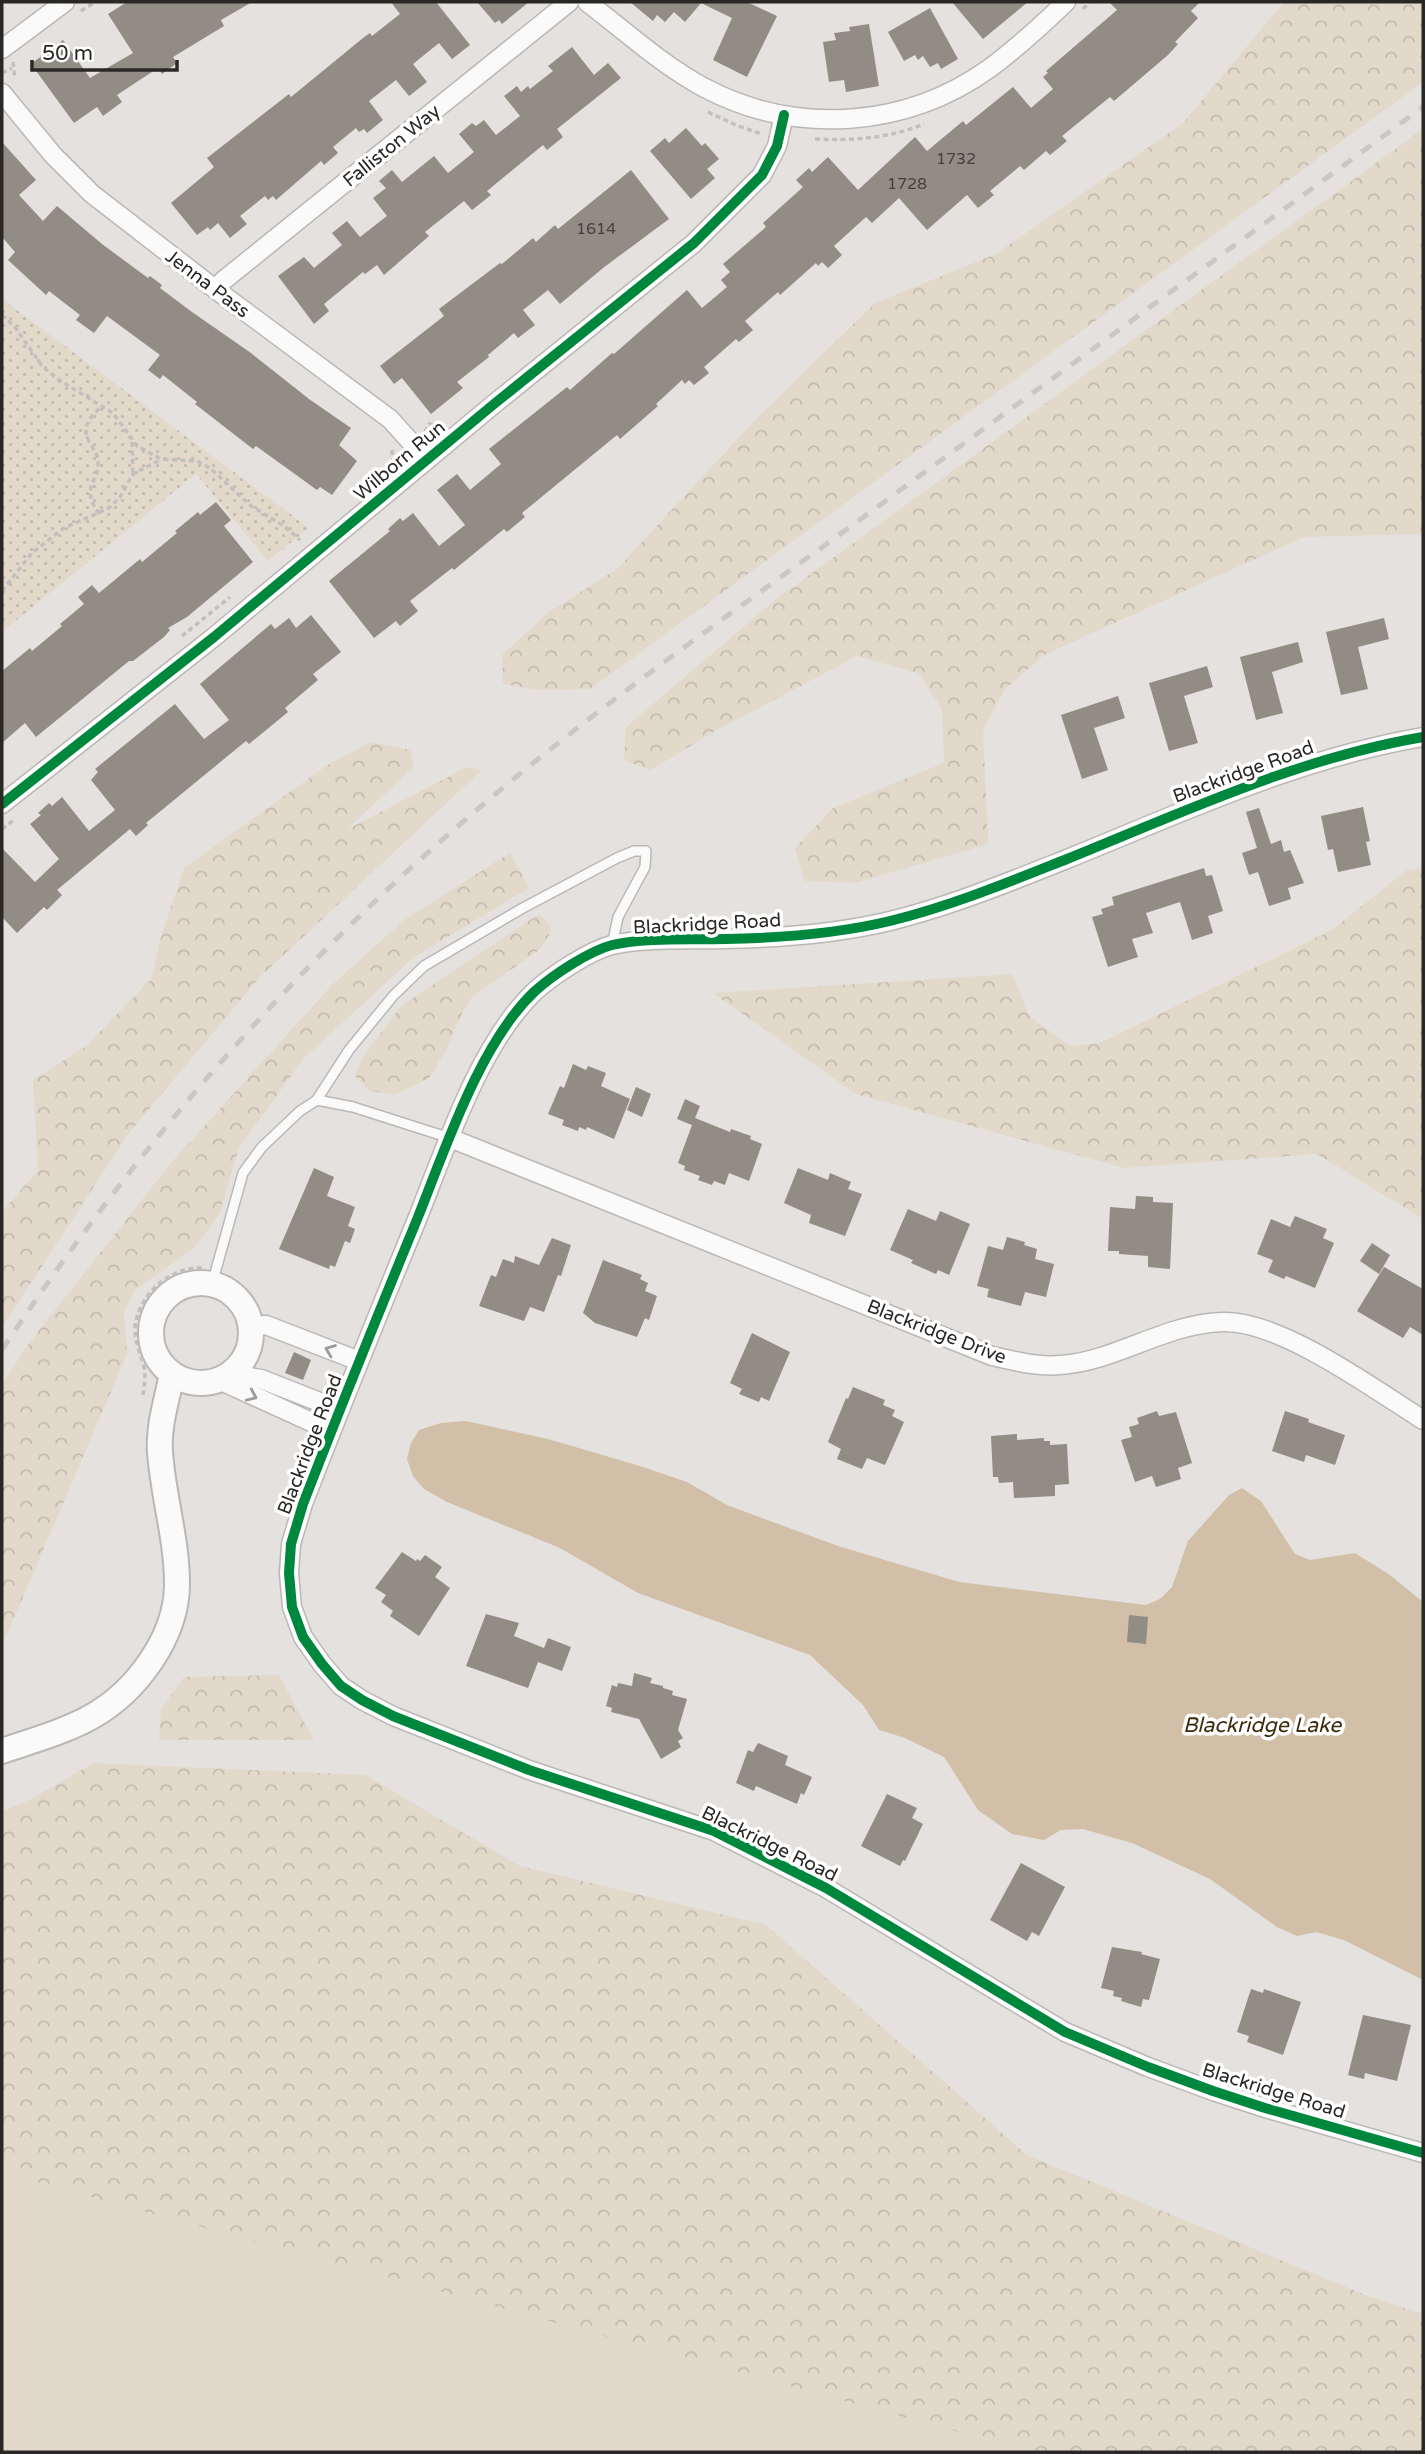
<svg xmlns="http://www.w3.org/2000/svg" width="1425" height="2454" viewBox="0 0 1425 2454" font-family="'Varela Round',sans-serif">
<defs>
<pattern id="forest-crowns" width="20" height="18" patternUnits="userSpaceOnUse" patternTransform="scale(1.75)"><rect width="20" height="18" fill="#e3d9cb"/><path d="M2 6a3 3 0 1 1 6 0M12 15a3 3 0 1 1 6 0" fill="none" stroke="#c3baae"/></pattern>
<pattern id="park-dots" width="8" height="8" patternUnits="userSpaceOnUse" patternTransform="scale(1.75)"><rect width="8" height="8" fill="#e3d9cb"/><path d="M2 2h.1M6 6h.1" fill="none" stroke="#c3baae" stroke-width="1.8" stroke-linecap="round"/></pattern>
</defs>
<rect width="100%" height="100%" fill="#e4e1de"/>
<path fill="url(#forest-crowns)" d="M1284,2H1423V82L590,689L539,690L503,684L502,655L549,612L617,569L755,420L875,303L996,254L1183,123Z
M1423,129V534L1304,537L1044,655L1004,690L983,731L988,844L855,883L804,881L795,848L833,808L944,763L942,709L918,673L857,656L715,731L651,770L624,760L626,727L775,600Z
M370,742L410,750L414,767L346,830L467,767L482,770L259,978L129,1133L2,1327V1212L38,1170L33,1080L85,1047L151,979L161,937L184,868L326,766Z
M510,853L529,888L414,957L303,1059L239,1148L219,1215L194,1248L135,1290L124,1312L127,1354L2,1646V1384L30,1342L170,1164L332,985L404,920Z
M1423,868V1219L1317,1154L1124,1168L856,1094L713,993L1013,974L1029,1016L1070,1046L1100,1043L1332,930L1407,870Z
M539,914L551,926L549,935L539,950L472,997L464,1009L447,1049L429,1078L394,1095L370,1091L355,1076L363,1057L401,1006Z
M279,1675L314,1740H159L161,1709L184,1677Z
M94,1763L365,1775L520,1866L766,1925L1027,2155L1368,2296L1423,2314V2452H2V1811L31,1799Z"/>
<path fill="url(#park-dots)" d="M2,299L309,528L268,561L196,474L2,632Z"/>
<path fill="#e3d9cb" d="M2,2173L1033,2452H2Z"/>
<path fill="#d1c0a7" d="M466,1421L548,1439L640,1466L687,1482L727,1505L838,1546L959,1582L1146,1605L1160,1599L1172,1587L1188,1541L1229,1495L1242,1488L1261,1501L1295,1554L1310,1560L1355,1553L1390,1575L1423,1602V1980L1344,1940L1316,1932L1297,1936L1277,1927L1210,1879L1132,1843L1083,1829L1061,1830L1044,1840L1012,1834L978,1810L944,1757L905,1738L879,1730L863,1705L810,1655L638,1593L560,1548L447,1502L424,1489L413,1476L407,1459L411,1443L419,1430L441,1423Z"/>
<path fill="#918c84" d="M127,2H252L221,20L224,26L173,57L177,63L162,74L158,68L117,95L122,102L103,116L97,107L74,123L31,64L63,40L90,78L133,53L108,14Z
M391,2H436L470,45L452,59L439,43L413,64L427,82L409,96L396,80L369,101L383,120L367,133L364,129L359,132L356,128L333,147L338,153L324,165L321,161L276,200L273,196L268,200L265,196L240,216L247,224L230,238L218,223L210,230L208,227L197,235L171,203L214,167L207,158L289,94L291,97L363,38L370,33L372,36L400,14Z
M477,2H529L502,24L499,20L495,23Z
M630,2H747L777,16L747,77L713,60L732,18L701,3L685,22L674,12L665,22L657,15L653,21Z
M952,2H1028L983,39Z
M1109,2H1200L1191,11L1198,18L1175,42L1178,44L1168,55L1114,101L1110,97L1062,136L1067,141L1050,155L1046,151L1024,170L1020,166L990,191L994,195L978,208L967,195L927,230L899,198L872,223L866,217L834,246L842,255L828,268L822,262L818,266L816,263L780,295L778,292L745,321L753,330L739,342L736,339L704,367L709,373L694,385L689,380L685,384L682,380L656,404L658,406L620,439L617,435L522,513L525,517L507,532L504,529L454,570L452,568L410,601L418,611L400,626L396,621L374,638L329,581L390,531L388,529L400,518L403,521L413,513L439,546L465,525L437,490L457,474L470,490L501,464L489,449L567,387L570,390L612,353L614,354L687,290L702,308L727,287L721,280L730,272L723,264L766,227L763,223L803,187L796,180L809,168L812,172L828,157L858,190L915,137L927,151L963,121L966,125L1013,87L1031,108L1053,89L1043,77L1048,73L1046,71L1117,10Z
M930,8L958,59L941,69L938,63L930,67L923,56L918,60L915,55L904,61L888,32Z
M869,24L879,86L846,92L844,80L829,82L823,42L836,40L834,33L850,31L849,27Z
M572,47L594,75L608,63L621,78L557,129L563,137L547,150L543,145L487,191L491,195L472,210L464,201L425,232L429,236L384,275L377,265L365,274L363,272L324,304L329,311L314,324L278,276L304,257L314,268L342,245L332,233L347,221L360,237L387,216L373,198L386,188L379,181L392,170L402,182L434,156L448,173L474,152L459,134L472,123L476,126L484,120L496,135L520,116L504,96L517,86L521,92L528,86L530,89L553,71L548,66Z
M686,128L702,146L705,143L719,159L707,169L715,178L691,199L650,151L665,138L669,143Z
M2,142L36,180L19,195L43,221L57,206L102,244L148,278L150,276L162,285L160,288L192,312L251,353L309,399L351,428L339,445L357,461L332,495L320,487L317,490L256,446L253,449L195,404L197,402L163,375L160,379L148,370L160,355L107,316L94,333L76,320L80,315L49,291L46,295L8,260L15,252L2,237Z
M631,170L669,219L603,268L560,304L548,290L523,310L535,325L518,338L514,333L488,355L489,357L457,382L463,388L431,414L402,378L394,384L380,366L444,316L439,309L500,263L502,264L533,238L536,242L555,225L558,229Z
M216,502L231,520L224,526L253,562L187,617L168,628L170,630L164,637L133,661H129L36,737L25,723L2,743V671L30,648L32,651L62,626L60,624L84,604L78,597L92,585L99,593L140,559L142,562L177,533L175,531L198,512L200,515Z
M311,615L341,652L313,674L318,680L285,708L288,712L249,744L246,741L146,823L148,825L136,836L130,829L57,890L62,895L47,910L44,907L17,933L2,917V848L35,882L59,859L30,824L41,815L38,813L49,803L52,806L62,797L89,831L115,810L91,780L98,772L95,769L175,704L204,739L229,720L200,684L271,624L275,629L289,618L296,628Z
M1384,618L1389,639L1358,647L1368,689L1341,695L1326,632Z
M1298,642L1303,662L1272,672L1283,713L1256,720L1240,657Z
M1207,666L1213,687L1184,696L1198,743L1169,751L1149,683Z
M1118,696L1125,718L1094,728L1108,770L1082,779L1061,715Z
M1363,807L1370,841L1366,842L1371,865L1338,872L1333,849L1328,850L1321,816Z
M1259,808L1271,844L1281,840L1284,852L1290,850L1304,883L1288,888L1291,899L1269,906L1258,872L1249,875L1242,853L1257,848L1246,812Z
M1204,868L1206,876L1212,875L1223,911L1208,916L1213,933L1192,940L1180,902L1146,913L1153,933L1132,939L1138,957L1108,967L1092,917L1103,914L1101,909L1114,905L1112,897Z
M573,1064L586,1070L588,1066L606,1073L601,1086L630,1099L614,1139L587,1127L586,1130L579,1127L578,1131L562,1125L564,1120L548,1114L560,1086L564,1088Z
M636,1087L651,1094L642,1117L627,1110Z
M685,1099L700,1106L695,1118L730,1132L731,1129L751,1136L750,1139L762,1144L749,1181L729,1173L725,1185L714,1181L712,1185L698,1180L700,1176L684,1170L685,1166L678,1163L692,1125L677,1119Z
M314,1168L334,1177L327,1196L355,1207L348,1226L355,1229L350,1243L345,1241L335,1267L330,1265L329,1269L279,1249Z
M798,1168L828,1180L830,1173L851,1182L848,1189L862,1194L845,1236L809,1223L811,1215L784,1203Z
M1136,1196L1153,1197V1202L1173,1203L1170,1269L1148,1267V1256L1119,1254V1251H1108L1110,1207L1135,1209Z
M908,1209L936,1221L940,1211L970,1224L949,1275L938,1270L936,1274L911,1263L913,1260L890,1250Z
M1295,1216L1327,1229L1323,1238L1334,1243L1315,1288L1286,1276L1284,1279L1268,1272L1273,1260L1257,1254L1271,1219L1290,1227Z
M1007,1237L1025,1242L1024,1245L1037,1249L1035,1259L1054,1264L1046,1297L1025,1292L1021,1306L987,1297L989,1289L977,1286L988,1246L1003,1250Z
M552,1238L571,1245L561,1276L558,1275L544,1312L530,1307L524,1321L479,1306L491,1275L496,1277L503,1259L514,1263L515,1256L539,1265Z
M1372,1243L1390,1255L1379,1274L1360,1261Z
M603,1260L642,1275L640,1279L648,1283L645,1291L657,1296L649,1320L645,1318L637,1337L595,1323L583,1313Z
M1384,1267L1423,1289V1335L1410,1327L1403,1338L1357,1311Z
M752,1333L790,1352L769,1401L761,1397L759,1402L739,1394L742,1389L730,1383Z
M294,1352L311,1360L303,1380L285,1373Z
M853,1387L885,1400L883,1405L895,1410L892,1416L904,1422L885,1465L867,1458L862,1469L837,1459L841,1449L828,1442L846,1398L848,1399Z
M1157,1411L1159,1416L1176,1412L1192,1463L1178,1468L1181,1479L1156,1487L1152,1476L1135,1482L1121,1440L1132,1437L1129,1427L1139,1424L1137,1418Z
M1285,1411L1309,1419L1308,1422L1345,1435L1335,1465L1306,1455L1304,1462L1272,1451Z
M1017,1434V1440L1044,1438V1441H1050V1445L1067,1444L1069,1484L1055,1485V1496L1014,1498L1013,1482L999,1483L998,1477H993L991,1436Z
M402,1552L416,1561L417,1559L420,1561L425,1555L442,1567L435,1577L450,1588L419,1636L390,1616L393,1611L381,1602L386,1595L375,1588Z
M486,1614L519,1623L514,1636L544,1648L548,1638L571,1647L562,1671L538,1662L528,1688L466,1666Z
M1129,1615L1148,1617L1146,1644L1127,1642Z
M634,1673L652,1678L650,1683L663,1686V1688L673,1691L672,1695L687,1699L678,1730L683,1738L678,1741L681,1747L661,1759L639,1719L611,1712L612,1708L606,1706L612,1685L617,1687L618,1683L632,1686Z
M758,1743L788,1756L785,1765L812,1777L804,1795L801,1793L797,1804L756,1786L754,1791L736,1783L748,1750L753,1752Z
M887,1794L917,1808L912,1818L923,1824L905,1861L903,1860L900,1866L861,1846Z
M1021,1863L1065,1887L1039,1936L1032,1932L1027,1941L990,1920Z
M1112,1947L1142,1952L1141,1954L1160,1959L1149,2000L1143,1999L1141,2007L1121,2001L1122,1998L1113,1996L1114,1991L1101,1988Z
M1251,1989L1263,1993L1264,1989L1301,2002L1283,2055L1247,2042L1249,2036L1237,2032Z
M1363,2015L1411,2025L1397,2081L1365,2073L1364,2079L1348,2075Z"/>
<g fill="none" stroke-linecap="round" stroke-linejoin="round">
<g stroke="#bab8b5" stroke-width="12">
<path id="lane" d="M316,1101L349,1050L393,996L424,966L521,909L617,858L634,851H646L645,867L618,917L612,945
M212,1284L243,1173L262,1147L300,1111L317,1100L353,1107L450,1138"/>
</g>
<g stroke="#bab8b5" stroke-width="21">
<path id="street" d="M587,2C625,31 661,64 703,87C795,136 905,129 990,68C1017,48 1042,25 1066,2
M2,49L65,2
M2,93L53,155L92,194L215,289L390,419L427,460
M215,289L224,280L569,2
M1423,737C1299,758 1183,812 1067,859C1009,882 951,906 890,921C836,934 780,938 725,939C691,940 645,937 612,945C589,951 553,975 535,991C480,1043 446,1147 418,1217C379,1312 340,1408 303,1504L291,1544L289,1573L292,1607L303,1637L322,1664L341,1686L362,1700L393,1716L529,1770L714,1831L826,1888L1065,2032L1148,2067L1213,2091L1265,2108L1423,2153
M2,804L214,637L494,404L694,243L762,175L777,146L784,115
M450,1138L992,1356C1014,1361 1037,1367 1060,1365C1115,1362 1165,1323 1224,1322C1281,1321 1374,1389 1423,1420
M250,1326L266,1325L359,1361
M231,1374L261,1379L340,1410
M219,1380L331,1431"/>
</g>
<g stroke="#bab8b5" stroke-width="28">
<path id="secondary" d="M151 1333a50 50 0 1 1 100 0a50 50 0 1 1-100 0Z
M2,1751C31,1741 64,1732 91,1717C136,1692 177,1637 177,1584C177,1539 163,1496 160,1452C158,1426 167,1400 172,1374"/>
</g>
<path stroke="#c1c0bf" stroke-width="3.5" stroke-dasharray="5 3.5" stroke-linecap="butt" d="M1083,9L1090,2
M81,11L95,2
M13,62L15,79
M2,73L12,68
M708,112L738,126L762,134
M815,139C853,141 890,138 924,124
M2,315L15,327L42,366L59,380L113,413L137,446L161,459L197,461L210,468L251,506L284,526L300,540
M425,432L429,424L440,425
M132,442L133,474
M392,450L393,465
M99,514C79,485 100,483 98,460C96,449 85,441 86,429C87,419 96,412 102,406
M2,591L32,553L64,528L109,508L120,497L133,474L160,460
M182,636L230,597
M2,829L14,820
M143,1395C144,1386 146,1376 144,1367C141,1354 135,1343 135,1329C136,1297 170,1266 202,1268"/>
<use href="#lane" stroke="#fbfafa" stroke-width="9"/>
<use href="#street" stroke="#fbfafa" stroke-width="18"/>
<use href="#secondary" stroke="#fbfafa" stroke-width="24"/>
<path stroke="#c9c8c7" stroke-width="5" stroke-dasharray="12 12" stroke-linecap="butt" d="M2,1350C130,1156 282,978 458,826C590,711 735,611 876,508C1058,374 1241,241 1423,107"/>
<g stroke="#fff" stroke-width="15">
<path id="cycleway" d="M1423,737C1299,758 1183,812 1067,859C1009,882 951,906 890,921C836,934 780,938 725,939C691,940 645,937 612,945C589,951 553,975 535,991C480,1043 446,1147 418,1217C379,1312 340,1408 303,1504L291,1544L289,1573L292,1607L303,1637L322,1664L341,1686L362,1700L393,1716L529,1770L714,1831L826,1888L1065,2032L1148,2067L1213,2091L1265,2108L1423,2153
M2,804L214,637L494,404L694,243L762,175L777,146L784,115"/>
</g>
<use href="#cycleway" stroke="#00873e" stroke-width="10"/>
</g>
<defs><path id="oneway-chevron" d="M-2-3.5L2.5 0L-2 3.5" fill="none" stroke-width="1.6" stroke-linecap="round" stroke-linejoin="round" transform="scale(1.75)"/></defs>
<g stroke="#9d9c9a">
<use href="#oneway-chevron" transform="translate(330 1350) rotate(-159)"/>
<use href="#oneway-chevron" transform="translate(252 1396) rotate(24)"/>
</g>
<g text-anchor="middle" stroke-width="7" stroke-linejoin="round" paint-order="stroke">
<g font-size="16" fill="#44413d">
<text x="956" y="164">1732</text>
<text x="907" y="189">1728</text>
<text x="596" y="234">1614</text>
</g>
<g font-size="19" fill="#2a2825" stroke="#fff">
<text transform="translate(391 145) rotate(-39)" y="7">Falliston Way</text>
<text transform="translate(208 283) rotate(37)" y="7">Jenna Pass</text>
<text transform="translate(399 460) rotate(-40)" y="7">Wilborn Run</text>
<text transform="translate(1243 771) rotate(-20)" y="7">Blackridge Road</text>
<text transform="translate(707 923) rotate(-3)" y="7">Blackridge Road</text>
<text transform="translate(937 1331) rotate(21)" y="7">Blackridge Drive</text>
<text transform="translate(309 1444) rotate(-69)" y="7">Blackridge Road</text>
<text transform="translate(770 1843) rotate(26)" y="7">Blackridge Road</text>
<text transform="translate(1274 2090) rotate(17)" y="7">Blackridge Road</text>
</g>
<g font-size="21" font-style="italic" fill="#3c2b0d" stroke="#fff">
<text x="1262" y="1732">Blackridge Lake</text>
</g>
</g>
<rect width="1425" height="2454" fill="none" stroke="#2a2825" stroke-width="7"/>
<path d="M32 60v10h145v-10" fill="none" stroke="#2a2825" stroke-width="3.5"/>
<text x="42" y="60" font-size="21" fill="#2a2825" stroke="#ffffff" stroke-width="5" paint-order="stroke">50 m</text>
</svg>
